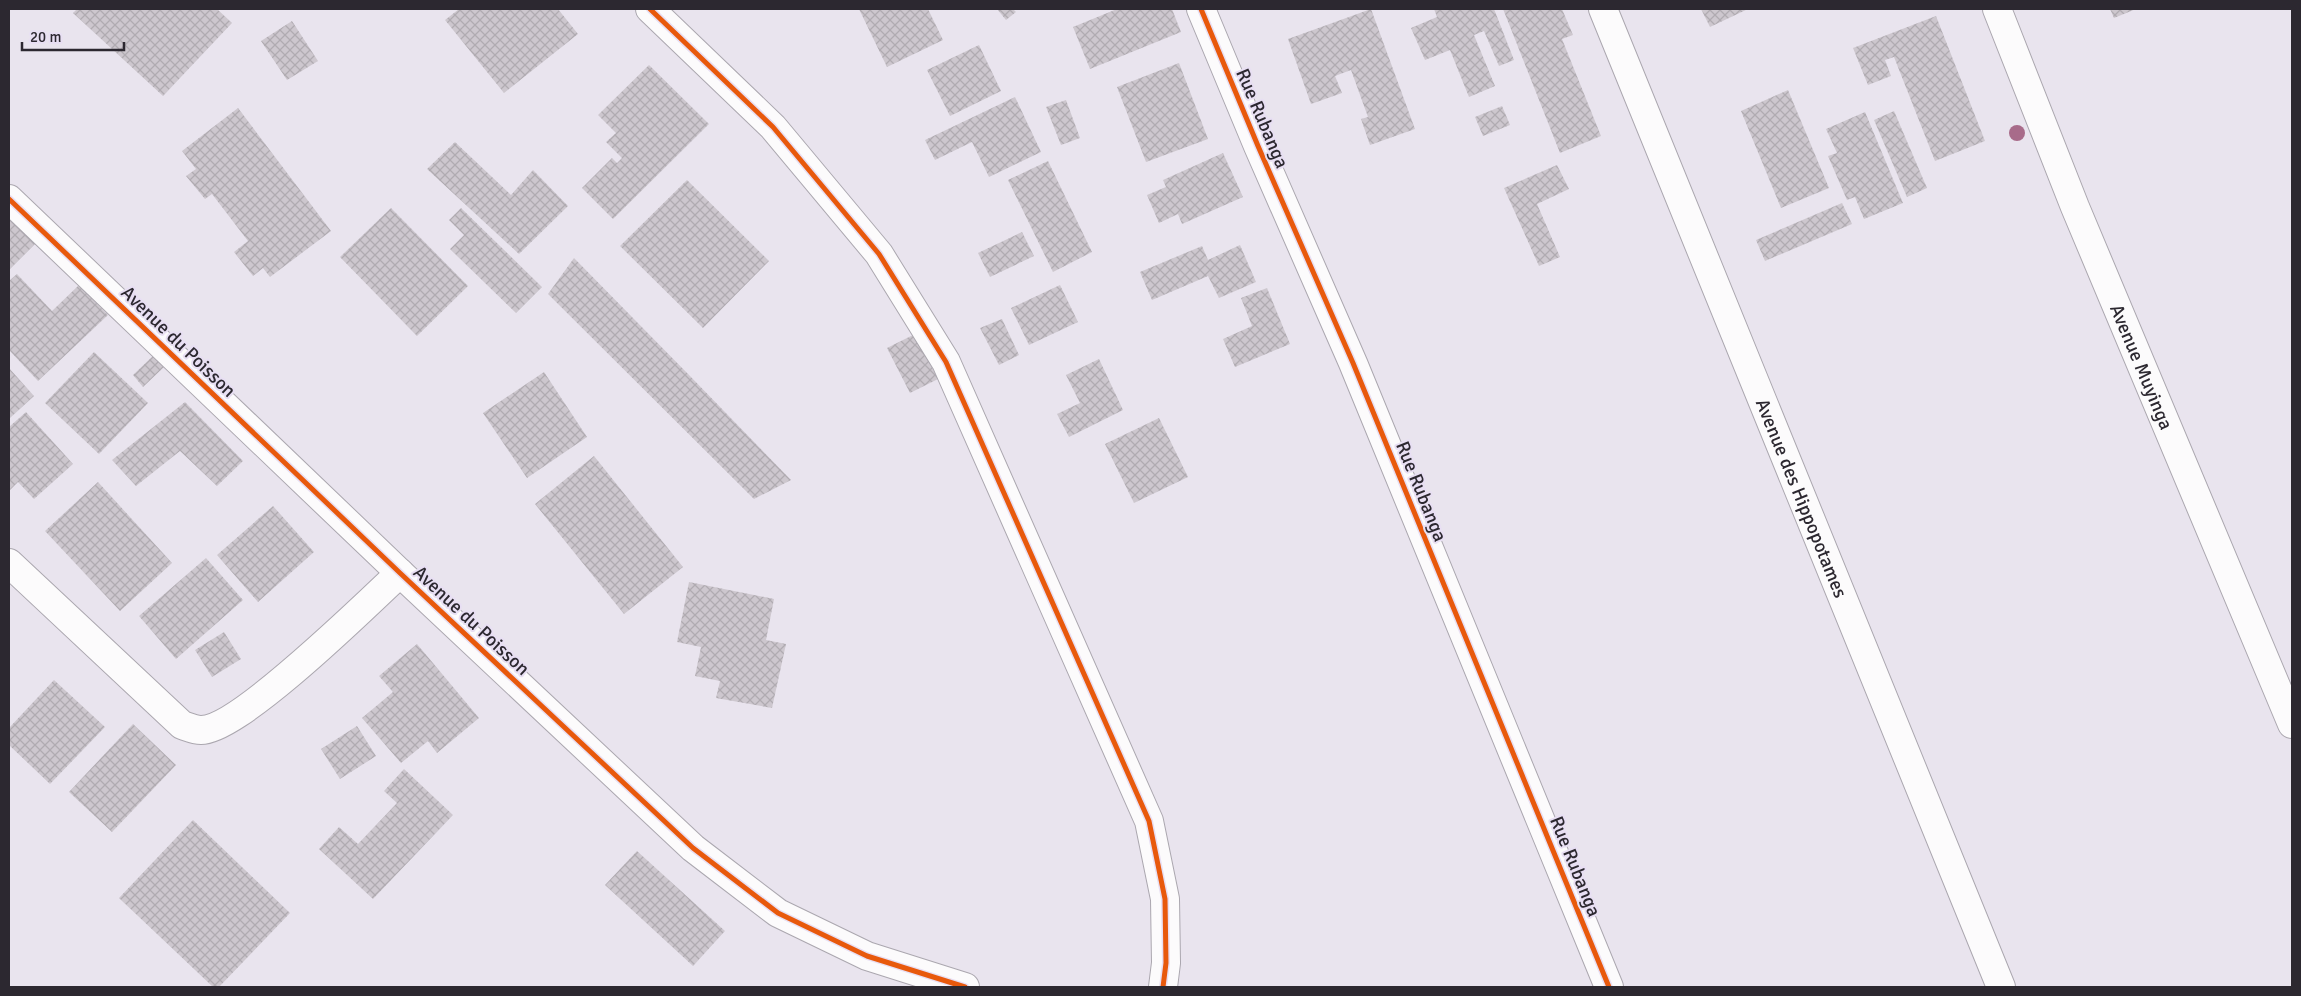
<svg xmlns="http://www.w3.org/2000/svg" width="2301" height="996" viewBox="0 0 2301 996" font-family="Signika,sans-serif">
<defs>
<pattern id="building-cross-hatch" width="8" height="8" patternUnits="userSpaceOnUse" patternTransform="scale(1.25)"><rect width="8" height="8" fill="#cdc7ce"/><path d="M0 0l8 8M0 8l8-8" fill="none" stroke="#b0abb1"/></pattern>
</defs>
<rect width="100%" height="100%" fill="#e9e4ee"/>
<path fill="url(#building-cross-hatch)" d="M77,9H217L232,23L163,96L73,13Z
M459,9H558L578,34L504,93L445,20Z
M859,9H928L943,40L887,67Z
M997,9H1013L1016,12L1006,20Z
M1117,9H1172L1181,32L1090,69L1073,27Z
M1371,9L1415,129L1370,145L1361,119L1368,117L1351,70L1335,76L1342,93L1311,104L1288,39Z
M1434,9H1494L1514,60L1499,66L1484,31L1474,35L1495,86L1469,97L1450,50L1425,60L1411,28L1437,17Z
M1503,9H1562L1573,35L1562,39L1601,136L1560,153Z
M1701,9H1748L1710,27Z
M2110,9H2136L2114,18Z
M1936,16L1985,141L1935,161L1894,57L1885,60L1891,76L1868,85L1853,48Z
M292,21L318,61L287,80L261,41Z
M979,45L1001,91L950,116L927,70Z
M1179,63L1208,139L1146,162L1117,87Z
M649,65L709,124L613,219L582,188L612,158L617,163L622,158L606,142L616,133L598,115Z
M1788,90L1829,188L1781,208L1741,111Z
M1015,97L1041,152L989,177L972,142L935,160L925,140Z
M1066,100L1080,138L1061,145L1046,107Z
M1502,106L1510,125L1483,136L1475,117Z
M238,108L331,231L270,277L263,268L253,276L234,252L248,241L212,194L205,199L186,176L196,169L182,151Z
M1894,111L1927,188L1907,197L1874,120Z
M1865,112L1903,203L1864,219L1855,197L1847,200L1828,156L1837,153L1826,129Z
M455,142L511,195L533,170L568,206L519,254L427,169Z
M1223,153L1243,197L1182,224L1178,214L1159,223L1147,195L1166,187L1163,180Z
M1048,161L1092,252L1053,272L1008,180Z
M1557,165L1569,189L1537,204L1560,257L1539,266L1504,188Z
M687,180L769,261L703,328L620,246Z
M1842,203L1852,224L1765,261L1756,240Z
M391,208L468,286L417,336L340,257Z
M461,208L542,287L516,313L450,249L464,235L449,220Z
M9,218L35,244L9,270Z
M1022,232L1034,256L990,277L978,253Z
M1240,245L1256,282L1219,298L1208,276L1152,300L1140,272L1202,246L1208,260Z
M574,258L690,376L791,480L754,499L548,294Z
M17,274L52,311L79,285L108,315L38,381L9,350V281Z
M1060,285L1078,322L1029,345L1011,308Z
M1267,288L1290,344L1235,367L1223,339L1252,326L1241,298Z
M1002,319L1019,355L999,365L980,328Z
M915,334L938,379L910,393L887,348Z
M94,352L148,403L99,454L45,403Z
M154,355L164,367L143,387L133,375Z
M1099,359L1123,410L1069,437L1057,414L1080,403L1066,375Z
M9,368L34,396L10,418L9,417Z
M544,372L587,437L527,478L483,413Z
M185,402L243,461L217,486L180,451L136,486L112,460Z
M26,412L73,464L34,499L18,482L9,491V427Z
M1159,418L1188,477L1134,503L1105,444Z
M594,456L683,567L624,614L535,504Z
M98,482L172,563L120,611L45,531Z
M273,506L314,552L258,602L217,555Z
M206,558L243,600L176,659L139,616Z
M689,582L774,599L766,640L786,644L772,708L716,698L720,681L695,676L701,647L677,642Z
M224,632L241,659L212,677L195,650Z
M417,644L479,718L437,753L428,741L401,763L362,718L393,692L379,676Z
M54,680L105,727L50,784L9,745V728Z
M133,724L176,765L112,832L69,792Z
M357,726L376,756L340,779L321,749Z
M404,769L453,815L373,899L319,849L339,827L358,844L397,803L384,791Z
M193,820L290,913L219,987H213L119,898Z
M637,851L725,931L693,966L605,885Z"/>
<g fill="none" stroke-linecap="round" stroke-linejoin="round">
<g stroke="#aba7af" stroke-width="30">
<g id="minor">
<path d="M650,9L773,127L879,254L946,362L1149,821L1165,899L1166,963L1163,987"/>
<path d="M1201,9L1258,146L1353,363L1609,987"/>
<path id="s1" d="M1603,9L2001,987"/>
<path id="s2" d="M1997,9L2075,207L2292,724"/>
<path d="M9,199L400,573L693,848L778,913L867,956L965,987"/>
<path d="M9,563L182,725C188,727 195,730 201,730C239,730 367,604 400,573"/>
</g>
</g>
<use href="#minor" stroke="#fcfbfc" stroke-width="28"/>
<g stroke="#e8dff3" stroke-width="8">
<path id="cycleway" d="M650,9L773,127L879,254L946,362L1149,821L1165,899L1166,963L1163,987
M1201,9L1258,146L1353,363L1609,987
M9,199L400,573L693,848L778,913L867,956L965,987"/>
</g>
<use href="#cycleway" stroke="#e8590c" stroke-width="5"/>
</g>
<circle fill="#a86b8a" cx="2017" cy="133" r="8"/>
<g text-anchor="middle" stroke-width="4" stroke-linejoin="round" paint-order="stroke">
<g font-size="19" fill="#2c2830" stroke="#e8dff3">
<text transform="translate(1263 118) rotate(67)" y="7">Rue Rubanga</text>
<text transform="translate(179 341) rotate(44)" y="7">Avenue du Poisson</text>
<text dy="7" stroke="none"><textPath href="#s2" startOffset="386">Avenue Muyinga</textPath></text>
<text transform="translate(1422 491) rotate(68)" y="7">Rue Rubanga</text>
<text dy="7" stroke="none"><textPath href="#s1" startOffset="528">Avenue des Hippopotames</textPath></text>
<text transform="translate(472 620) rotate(43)" y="7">Avenue du Poisson</text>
<text transform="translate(1576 866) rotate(68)" y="7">Rue Rubanga</text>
</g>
</g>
<rect width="2301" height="996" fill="none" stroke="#2c2830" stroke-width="20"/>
<path d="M22 42v8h102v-8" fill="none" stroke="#2c2830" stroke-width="2.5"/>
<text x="30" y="42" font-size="15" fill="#2c2830" stroke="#e8dff3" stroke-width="4" paint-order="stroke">20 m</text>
</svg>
